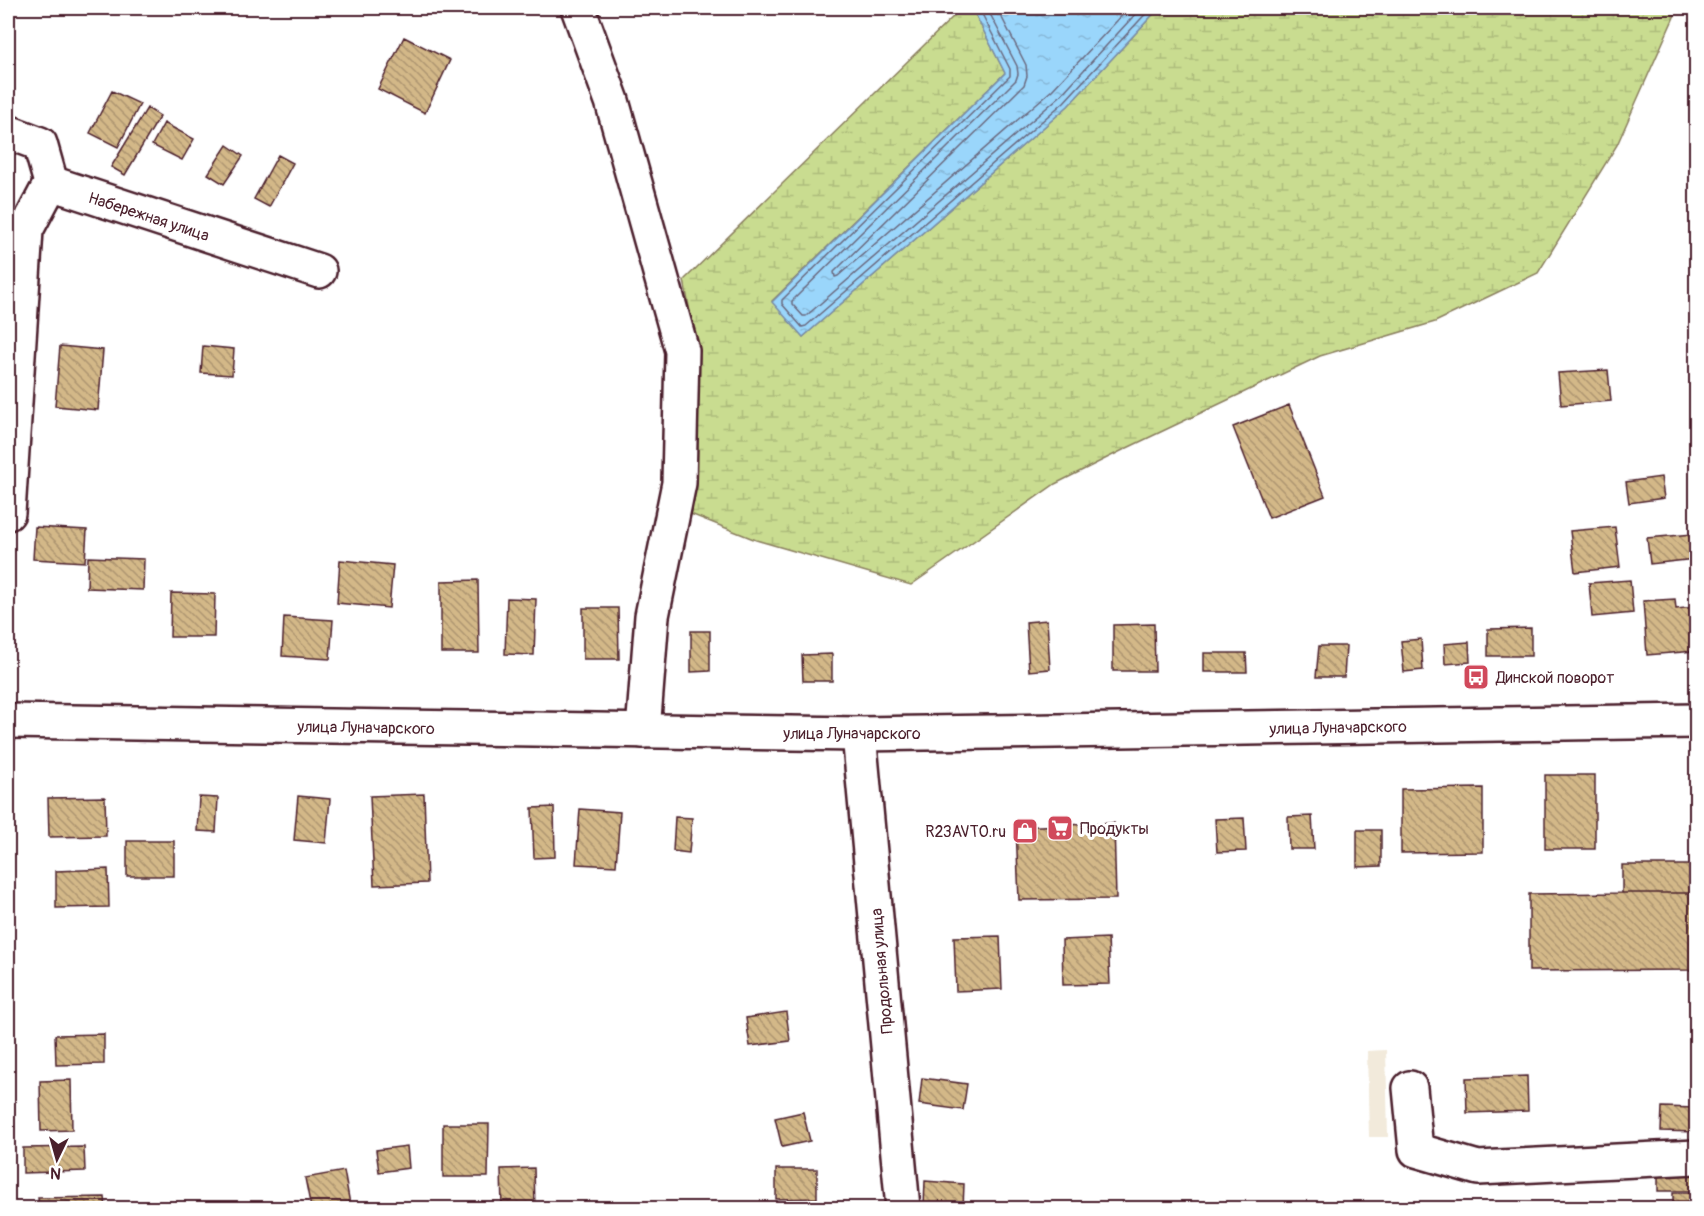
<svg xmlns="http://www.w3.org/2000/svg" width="1704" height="1216" viewBox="0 0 1704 1216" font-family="Pangolin,sans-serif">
<defs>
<pattern id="wetland-marsh" width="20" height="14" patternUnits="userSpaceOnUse" patternTransform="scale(1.5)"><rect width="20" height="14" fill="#c9dc90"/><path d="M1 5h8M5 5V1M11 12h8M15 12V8" fill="none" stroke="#aebc7c"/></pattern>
<pattern id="water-ripples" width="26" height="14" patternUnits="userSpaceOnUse" patternTransform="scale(1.5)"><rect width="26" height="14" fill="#9ad6fb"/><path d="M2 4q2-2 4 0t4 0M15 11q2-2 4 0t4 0" fill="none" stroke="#86b7d7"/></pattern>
<pattern id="building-back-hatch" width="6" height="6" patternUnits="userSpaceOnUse" patternTransform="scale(1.5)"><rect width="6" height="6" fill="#d3b888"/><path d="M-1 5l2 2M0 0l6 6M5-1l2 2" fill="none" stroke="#ad956f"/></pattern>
</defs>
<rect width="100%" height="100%" fill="#fff"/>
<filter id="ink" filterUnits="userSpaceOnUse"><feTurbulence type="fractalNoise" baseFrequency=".0167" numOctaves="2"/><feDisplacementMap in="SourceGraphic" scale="12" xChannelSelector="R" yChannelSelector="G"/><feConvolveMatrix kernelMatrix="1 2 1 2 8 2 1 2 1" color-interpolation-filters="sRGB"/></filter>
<g filter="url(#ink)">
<path fill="#f2eadb" d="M1386,1050L1388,1137H1369L1367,1051Z"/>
<path fill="url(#wetland-marsh)" stroke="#8a7e5e" stroke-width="1.5" d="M962,8H972L1005,73L772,301L803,337L1068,106L1159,8H1678L1617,145L1538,273L1435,322L1320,356L1125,449L1055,484L911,585L756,540L688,513L696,344L684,280Z"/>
<path fill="url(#water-ripples)" stroke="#7a8da8" stroke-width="1.5" d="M972,8H1159L1068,106L803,337L772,302L1005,73Z"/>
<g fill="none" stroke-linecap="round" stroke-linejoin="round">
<path stroke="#6a687e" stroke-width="1.5" d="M979,8L1010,69V76L782,300V304L802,327L806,326L1064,102L1151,8
M987,8L1017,66L1018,74L1016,80L792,301V304L803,316H806L1059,97L1141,8
M997,8L1026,65L1027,76L1024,85L834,272L835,277L838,276L1052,90L1129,8"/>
</g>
<path fill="url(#building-back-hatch)" stroke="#4a1f2b" stroke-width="1.5" d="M404,37L450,60L425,113L378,89Z
M112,91L140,104L118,147L90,133Z
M147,108L160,116L125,175L111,167Z
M164,123L194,139L182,160L152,145Z
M227,145L243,156L224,184L208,174Z
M278,155L293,163L269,207L254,199Z
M60,346L103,350L98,410L55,406Z
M203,346L234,349L232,375L201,373Z
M1608,370L1611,401L1561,405L1558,373Z
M1289,405L1325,496L1269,518L1233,427Z
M1661,477L1664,498L1629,503L1626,482Z
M35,527L87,530L85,562L33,559Z
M1615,527L1620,567L1575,572L1570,531Z
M1693,534L1695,559L1650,564L1647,538Z
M88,557L144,559L143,590L87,588Z
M340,560L393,565L389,608L337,603Z
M478,580L479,653H441V581Z
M1630,580L1633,613L1592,617L1589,583Z
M171,593L215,594L214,637H170Z
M507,598L536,599L534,655L505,654Z
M1675,599L1676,609L1696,607L1695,651L1647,655L1643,601Z
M583,608H618L619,659H583Z
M284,617L333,620L330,659L282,656Z
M1047,620L1050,669L1029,671L1026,622Z
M1154,624L1155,671H1113V625Z
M1531,628V656H1488V629Z
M691,631H710V671L691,672Z
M1421,639L1423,670L1404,672L1401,641Z
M1469,642L1470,662L1445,664L1444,644Z
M1319,646H1346L1344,677H1316Z
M1204,653H1246L1247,672H1204Z
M832,654V681H803L802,655Z
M1545,775H1595V849H1545Z
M1483,788V852L1401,853V789Z
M424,794L427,883L374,885L370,796Z
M298,796L330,799L326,843L294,840Z
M105,797L106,836L49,837L48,798Z
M199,797L218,798L216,832L197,831Z
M554,807L555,857L534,858L532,808Z
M580,809L620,812L616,866L576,864Z
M1312,816L1314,849H1289L1288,817Z
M675,817L692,818L689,853L673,851Z
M1244,818L1246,851L1217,852L1215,819Z
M1114,823L1116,899L1019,900L1016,827Z
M1357,830H1381V866L1357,867Z
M127,841H174V876H127Z
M1622,865H1696V893H1622Z
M108,869L109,907L56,908V871Z
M1622,893H1696V970L1529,971V894Z
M1000,936L1002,989L956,991L954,937Z
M1108,938L1110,984L1063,985L1062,940Z
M1692,997L1696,998V1031L1689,1030Z
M786,1012L790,1041L750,1046L746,1018Z
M104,1034V1064L56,1065L55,1035Z
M1527,1076L1528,1111L1467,1113L1466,1078Z
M922,1078L967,1084L963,1110L919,1104Z
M71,1080L72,1130L41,1131L40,1081Z
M1662,1107L1696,1108V1132L1661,1131Z
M803,1112L810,1141L782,1147L775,1118Z
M443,1124H489L488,1177H443Z
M407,1146L409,1168L379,1172L376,1150Z
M84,1147L85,1171L23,1173V1148Z
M1696,1160V1191H1658V1161Z
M534,1168L535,1208H502L501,1169Z
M776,1169H817V1198L776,1199Z
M344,1171L350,1204L327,1208H311L305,1178Z
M925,1181L964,1184L963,1208L924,1206Z
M1673,1193H1696V1208H1673Z
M105,1197L106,1208H39L38,1198Z"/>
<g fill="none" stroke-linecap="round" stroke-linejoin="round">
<g stroke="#4a1f2b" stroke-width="38">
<path id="minor" d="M578,8L612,101L682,351L679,483L652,616L643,731
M8,132L40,144L51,183L319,271
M8,513L26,230L51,183
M859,734L903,1208
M1410,1088L1416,1150L1478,1168L1696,1157"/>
</g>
<g stroke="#4a1f2b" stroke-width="38">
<path id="major" d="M8,721L859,734L1696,721"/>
</g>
<use href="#minor" stroke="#fff" stroke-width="33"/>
<use href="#major" stroke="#fff" stroke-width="33"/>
</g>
</g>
<defs>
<g id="bus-square" transform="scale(1.35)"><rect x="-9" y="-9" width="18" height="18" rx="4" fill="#d1495b" stroke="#fff"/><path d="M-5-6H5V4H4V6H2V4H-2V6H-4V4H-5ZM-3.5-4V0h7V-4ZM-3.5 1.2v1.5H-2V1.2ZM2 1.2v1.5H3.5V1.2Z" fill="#fff"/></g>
<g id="supermarket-square" transform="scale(1.35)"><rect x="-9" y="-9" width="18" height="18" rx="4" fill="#d1495b" stroke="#fff"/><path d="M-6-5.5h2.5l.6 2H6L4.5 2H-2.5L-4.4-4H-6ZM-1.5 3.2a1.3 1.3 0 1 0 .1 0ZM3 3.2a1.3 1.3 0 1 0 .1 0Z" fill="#fff"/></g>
<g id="shop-square" transform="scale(1.35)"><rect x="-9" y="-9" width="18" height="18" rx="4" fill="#d1495b" stroke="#fff"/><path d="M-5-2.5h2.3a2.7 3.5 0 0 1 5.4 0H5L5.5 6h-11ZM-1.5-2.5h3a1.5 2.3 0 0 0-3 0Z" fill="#fff"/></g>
</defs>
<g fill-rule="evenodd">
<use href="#bus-square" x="1476" y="677"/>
<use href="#supermarket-square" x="1060" y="828"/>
<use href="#shop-square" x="1025" y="831"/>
</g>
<g text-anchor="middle" stroke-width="6" stroke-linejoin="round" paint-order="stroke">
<g font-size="16" fill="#4a1f2b" stroke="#fff">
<text transform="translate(149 216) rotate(18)" y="6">Набережная улица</text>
<text transform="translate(366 727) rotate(1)" y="6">улица Луначарского</text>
<text transform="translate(1338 727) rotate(-1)" y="6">улица Луначарского</text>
<text x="852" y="739">улица Луначарского</text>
<text transform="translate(881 971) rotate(-95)" y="6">Продольная улица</text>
</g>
<g font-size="16" fill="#4a1f2b" stroke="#fff" text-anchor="start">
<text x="1496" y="683">Динской поворот</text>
<text x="1080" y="834">Продукты</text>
<text x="1006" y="837" text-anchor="end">R23AVTO.ru</text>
</g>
</g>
<rect width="1704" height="1216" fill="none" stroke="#fff" stroke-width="30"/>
<rect x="15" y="15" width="1674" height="1186" fill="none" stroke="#4a1f2b" stroke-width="2" filter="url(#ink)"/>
<g transform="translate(57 1159) rotate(185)" stroke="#ffffff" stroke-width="4.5" paint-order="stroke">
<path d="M0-4.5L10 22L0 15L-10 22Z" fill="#4a1f2b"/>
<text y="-9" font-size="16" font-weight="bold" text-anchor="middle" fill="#4a1f2b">N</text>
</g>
</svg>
